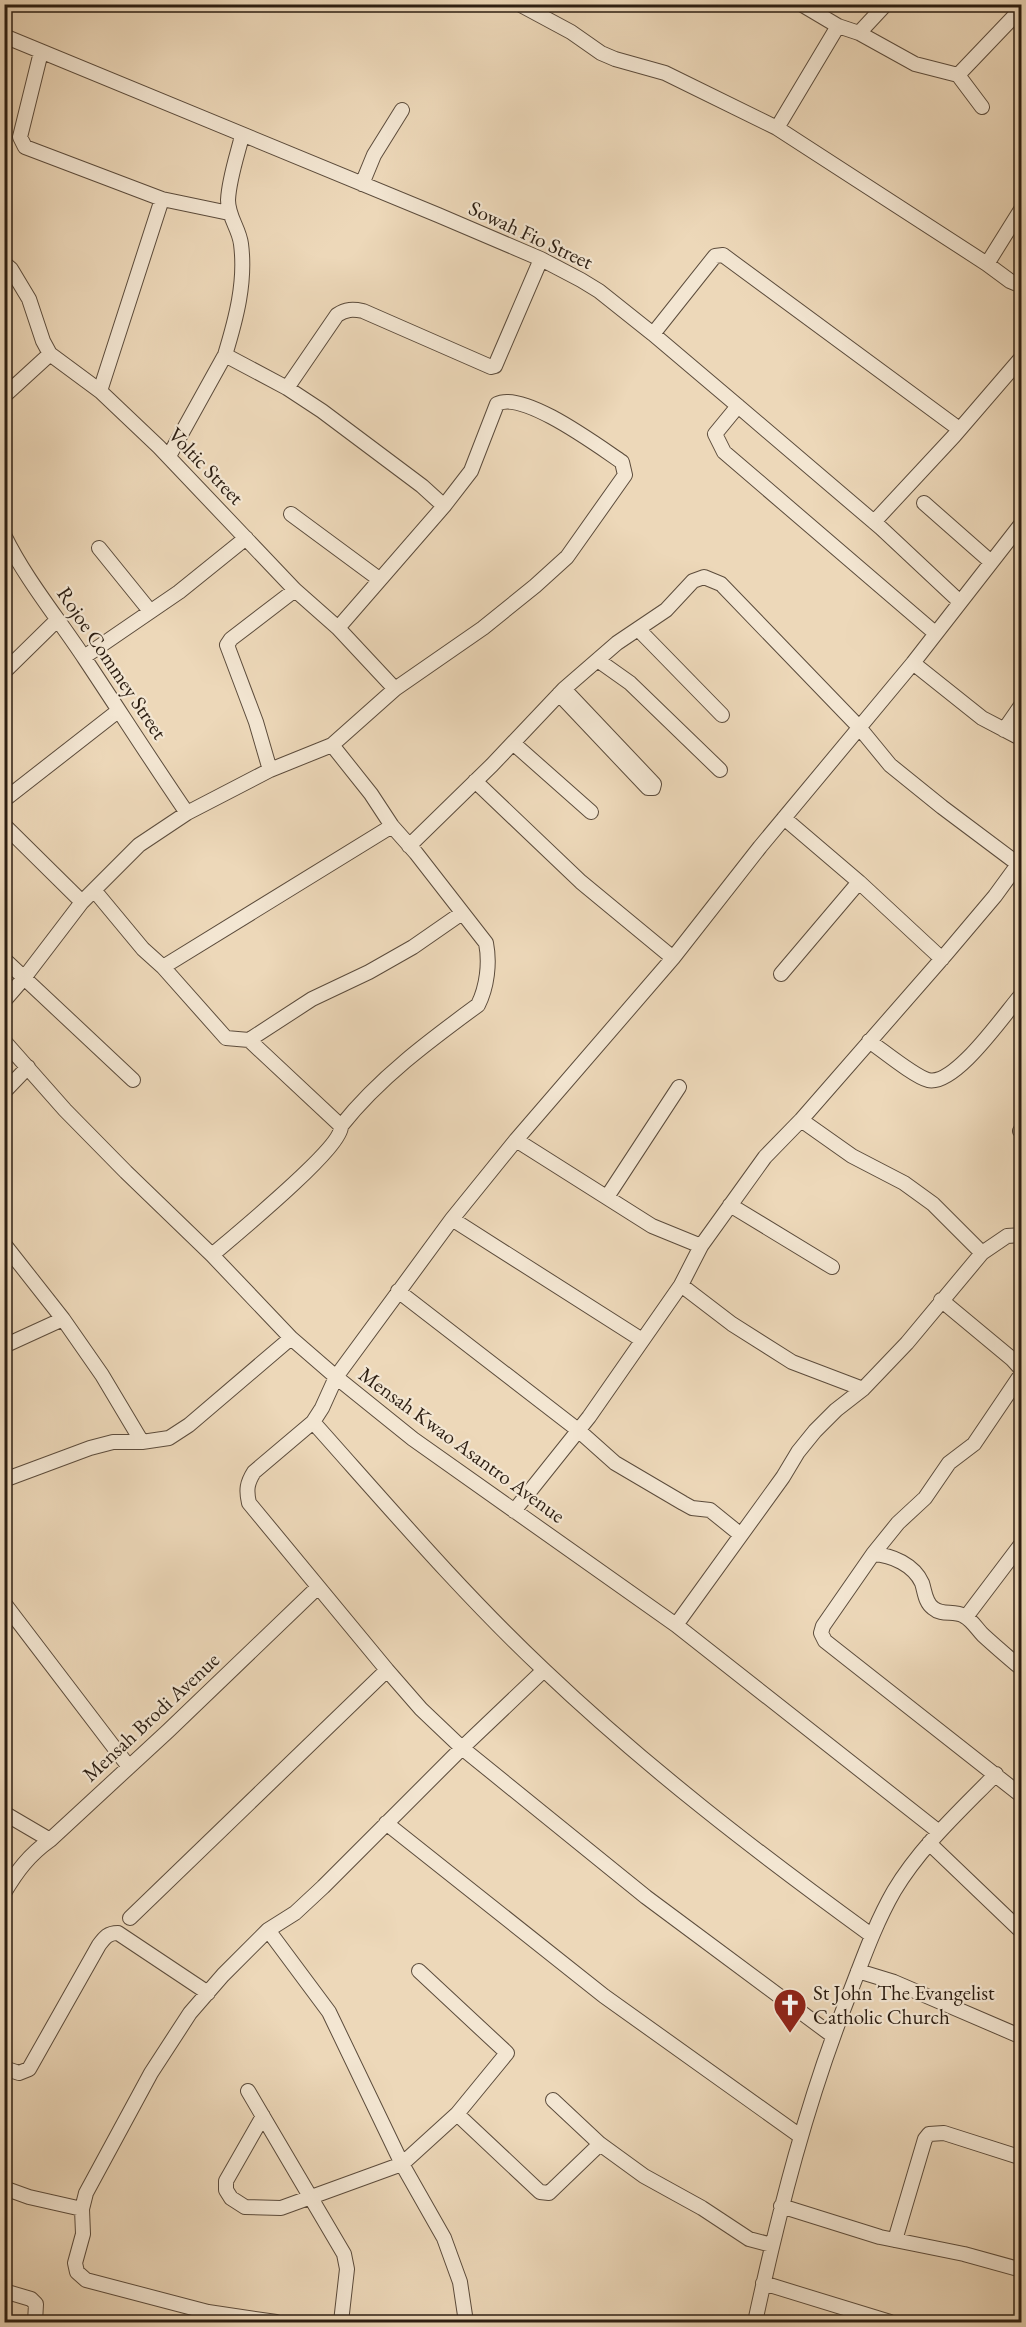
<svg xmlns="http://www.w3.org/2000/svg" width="1026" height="2327" viewBox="0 0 1026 2327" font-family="'EB Garamond',serif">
<rect width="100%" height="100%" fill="#edd8b9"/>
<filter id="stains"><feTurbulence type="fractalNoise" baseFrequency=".00333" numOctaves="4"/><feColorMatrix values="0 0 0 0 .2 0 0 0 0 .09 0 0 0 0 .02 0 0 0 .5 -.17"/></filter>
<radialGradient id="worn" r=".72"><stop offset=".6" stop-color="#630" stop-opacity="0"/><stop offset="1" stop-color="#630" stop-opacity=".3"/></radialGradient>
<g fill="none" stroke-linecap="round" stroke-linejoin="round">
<g stroke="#5c4c3c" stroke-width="16">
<path id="minor" d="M519,4L571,32L601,53L615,59L665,73L777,128L987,264L1010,281L1022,286
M801,4L838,26
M859,33L915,64L958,75L982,107
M4,36L438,215L541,259L581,280L599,291L653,334L738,406L881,528L960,602
M41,52L20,137L25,147L162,199L229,213
M958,75L1022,8
M777,128L838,26L859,33L886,4
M362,184L374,155L402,110
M4,263L11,269L29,299L43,341L50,354L100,391L159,447L295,590L338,628L395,689
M987,264L1022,208
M653,334L715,256L723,255L955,426L957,431L954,436
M225,355C236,319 246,282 241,244C239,228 228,217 228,200C229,179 237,156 242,136
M287,388L337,315C346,309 353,309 363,311L491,367L495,366L541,259
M100,391L162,199
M4,396L50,354
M738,406L715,434L724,452L935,633
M169,456L225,355L287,388L322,411L422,486L444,506L338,628
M924,503L991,562
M291,514L379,579
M874,522L954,436L1022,357
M4,535C26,580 58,618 85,659C119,710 152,762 187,813
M99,548L150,611
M639,630L722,715
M84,657L179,592L246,538
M599,661L630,683L720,770
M913,663L982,718L1022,739
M4,672L57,620
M559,694L648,788H653L654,784L564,689
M1004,730L1022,704
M513,743L591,812
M332,745L371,794L392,826L416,853L486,943C490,963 487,987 478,1005C429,1041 379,1078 341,1126
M270,770L256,722L227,645L231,639L295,590
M475,781L581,882L673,958
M4,800L118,711
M784,818L859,882L942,959
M4,825L82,902
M409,846L492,765L564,689L617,643L666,610L693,581L704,577L721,584L858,726L890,765L942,807L1018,864
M94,890L143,949L163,967L392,826
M4,959L133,1080
M163,967L226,1038L249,1040L341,1126C343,1147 233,1237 212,1255
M781,974L859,882
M4,1001L24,978L82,902L139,845L187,813L270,770L332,745L395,689L483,628L535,586L567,557L625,475L622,462C598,446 523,390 497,404L471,471L444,506
M249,1040L312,999L369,972L413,947L462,913
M4,1041L65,1110L126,1172L212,1255L291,1338L336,1377L413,1439L676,1625L939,1832
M869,1041C882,1050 915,1077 928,1080C955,1087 1005,1013 1022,994
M4,1092L28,1067
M801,1120L852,1156L904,1183L933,1204L982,1253
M1020,1131L1022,1130
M516,1140L652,1226L701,1246
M607,1197L679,1087
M730,1205L832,1267
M452,1219L642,1340
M4,1244L63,1319
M681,1285L732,1324L792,1362L863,1389
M398,1291L578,1430L615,1463L683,1503L692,1508L710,1510L741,1535
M941,1300L1012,1359L1022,1370
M4,1346L63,1319L102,1375L142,1442
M1022,1373L974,1444L949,1463L925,1498L898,1523L873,1554L823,1626L821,1633L825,1641L1022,1796
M313,1422C388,1506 462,1593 544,1670C646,1767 758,1853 871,1935
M4,1480L90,1448L113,1442H142L169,1438L189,1425L291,1338
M514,1511L589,1417L681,1285L701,1246L765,1157L801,1120L946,954L995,896L1022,859
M873,1554C892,1555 914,1565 922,1583C925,1592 925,1602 933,1608C942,1616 954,1610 964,1616C972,1620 977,1629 983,1635C996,1647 1009,1658 1022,1669
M4,1603L129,1767
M966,1617L1022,1543
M676,1625L783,1477L798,1452L815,1431L836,1410L863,1389L907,1343L982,1253L1007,1236L1022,1235
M4,1813L50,1840L168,1731L317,1588
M386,1823L604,1996L800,2136
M929,1843L1022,1932
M4,1893C17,1871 29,1855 50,1840
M130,1918L387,1670
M268,1930L329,2012L402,2164L444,2238L460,2282L466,2322
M419,1971L507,2053L457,2114
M858,1971L894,1982L1022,2037
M833,2036L646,1897L462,1748L421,1709L387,1670L249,1503C246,1490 247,1483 254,1472L313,1422L322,1408L336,1377L452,1219L516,1140L673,958L760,847L913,663L1022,523
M4,2068L19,2073L29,2069L99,1945C105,1937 108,1933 118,1933L208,1993
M248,2091L344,2254L347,2269L341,2322
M553,2100L600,2144L644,2176L702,2208L749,2239L772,2245
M263,2116L226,2181V2190L231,2198L245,2207L281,2208L402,2164L457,2114L540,2192L549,2193L600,2144
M4,2188L29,2197L82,2209
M781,2206L880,2237L964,2254L1022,2270
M895,2240L925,2139L929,2134L944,2133L1022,2158
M763,2283L890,2322
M4,2291L31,2299L36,2304L35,2322
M276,2322L208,2312L86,2280L77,2272L75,2263L83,2234L82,2209L86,2193L151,2073L190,2013L223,1975L268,1930L295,1913L323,1887L462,1748L544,1670
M755,2322C779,2211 807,2101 849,1995C863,1959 875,1924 894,1891C921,1846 960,1811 996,1774"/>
</g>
<use href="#minor" stroke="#f3e6d2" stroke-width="14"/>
</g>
<defs>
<g id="church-pin" transform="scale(1.725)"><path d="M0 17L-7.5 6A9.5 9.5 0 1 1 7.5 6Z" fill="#8f2418" stroke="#f3e6d2"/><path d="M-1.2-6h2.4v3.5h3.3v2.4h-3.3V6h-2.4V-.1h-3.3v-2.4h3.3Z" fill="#fff"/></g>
</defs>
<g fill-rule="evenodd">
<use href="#church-pin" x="790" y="2005"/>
</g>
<g text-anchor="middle" stroke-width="4.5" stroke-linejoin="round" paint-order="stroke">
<g font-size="21" fill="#2c1e12" stroke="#f3e6d2">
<text transform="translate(531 235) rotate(25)" y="7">Sowah Fio Street</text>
<text transform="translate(206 466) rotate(46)" y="7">Voltic Street</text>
<text transform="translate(112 663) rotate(56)" y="7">Rojoe Commey Street</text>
<text transform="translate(462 1445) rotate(36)" y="7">Mensah Kwao Asantro Avenue</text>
<text transform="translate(151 1717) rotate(-43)" y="7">Mensah Brodi Avenue</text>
</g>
<g font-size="21" fill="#2c1e12" stroke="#f3e6d2" text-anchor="start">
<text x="813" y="2000">St John The Evangelist<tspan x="813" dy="24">Catholic Church</tspan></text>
</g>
</g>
<rect width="1026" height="2327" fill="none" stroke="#edd8b9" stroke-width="24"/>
<rect x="6" y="6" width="1014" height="2315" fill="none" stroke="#2c1e12" stroke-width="3"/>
<rect x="12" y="12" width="1002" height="2303" fill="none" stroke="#2c1e12" stroke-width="1.5"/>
<rect width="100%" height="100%" filter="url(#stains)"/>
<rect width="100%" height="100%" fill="url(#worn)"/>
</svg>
